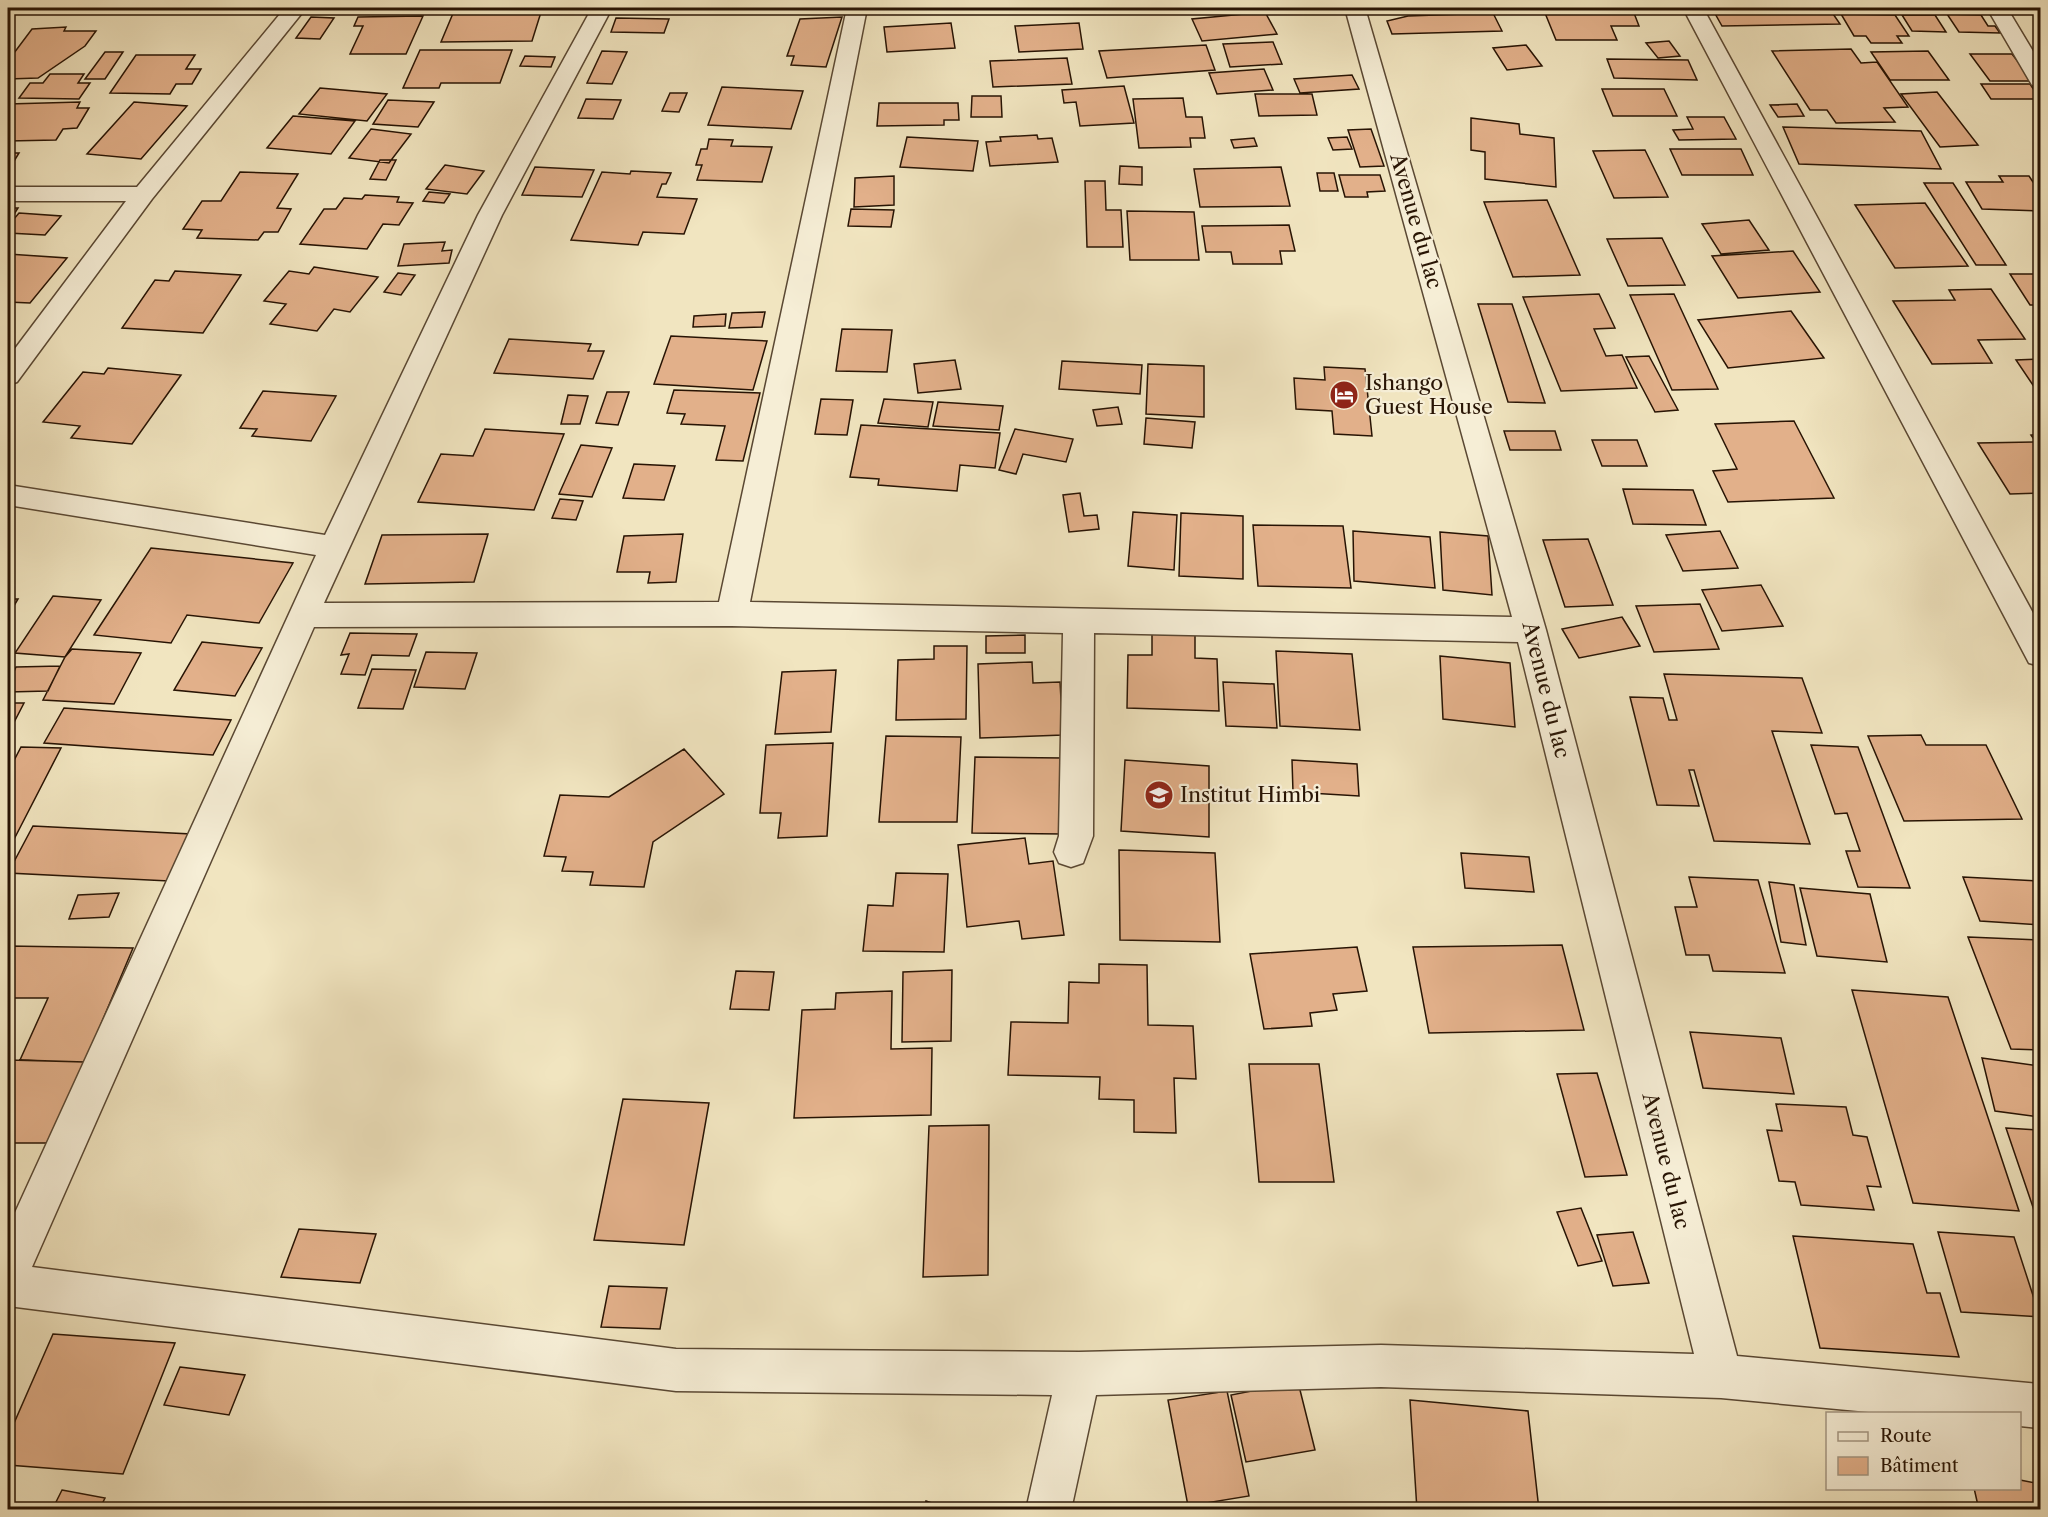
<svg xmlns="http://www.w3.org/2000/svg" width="2048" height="1517" viewBox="0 0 2048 1517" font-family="'Libre Caslon Text',serif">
<rect width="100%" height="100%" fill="#f1e5c0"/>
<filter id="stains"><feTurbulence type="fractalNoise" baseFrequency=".00333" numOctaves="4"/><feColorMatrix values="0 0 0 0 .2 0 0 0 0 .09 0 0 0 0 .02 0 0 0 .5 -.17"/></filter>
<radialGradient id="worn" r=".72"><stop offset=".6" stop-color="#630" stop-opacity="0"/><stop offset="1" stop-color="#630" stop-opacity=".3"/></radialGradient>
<path fill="#e2b08a" stroke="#281404" stroke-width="1.5" d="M1829,8L1840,24L1722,26L1713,10Z
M542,9L532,41L441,42L454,11Z
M1265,12L1277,34L1202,41L1192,19Z
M1493,13L1502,31L1392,34L1387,21L1408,16Z
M1545,13H1634L1639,26H1611L1617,40H1556Z
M1841,14L1895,15L1909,36H1897L1902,43H1871L1866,36H1854Z
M1947,14L1981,15L1988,26H1995L2000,33L1959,32Z
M1902,15H1935L1946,32L1912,31Z
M423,16L406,54H350L363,26H354L358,17Z
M311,17L334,18L320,39L296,38Z
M842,17L826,67L791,65L794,56H787L800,19Z
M616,18L669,19L664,33L611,32Z
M951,23L955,48L887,52L884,27Z
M1079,23L1083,49L1019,52L1015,26Z
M66,27L64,31H96L85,46L38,78L8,79V61L32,29Z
M1669,41L1680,56L1658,58L1646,43Z
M1273,42L1282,64L1230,67L1223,44Z
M1206,45L1215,70L1107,78L1099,51Z
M1526,45L1542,66L1507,70L1493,48Z
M1851,49L1861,63L1877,62L1908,107L1884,108L1895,122L1836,123L1827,110H1810L1772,51Z
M420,50H512L500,83H441L439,88H403Z
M602,51L627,52L612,84L587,83Z
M1928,51L1949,80H1890L1871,52Z
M105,52H123L105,79H85Z
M1970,54H2012L2033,81H1990Z
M136,55H195L186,69H201L192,84H176L170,94L110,93Z
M525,56L555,57L551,67L520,66Z
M1067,58L1072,84L993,87L990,61Z
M1607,59L1688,60L1697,80L1614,78Z
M1264,69L1273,90L1217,94L1209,73Z
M50,74H84L78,83H90L79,99L19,98L30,83H43Z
M1352,75L1359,89L1300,93L1294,79Z
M1981,84H2030L2040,99H1991Z
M1124,86L1134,123L1080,126L1076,102L1064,103L1062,90Z
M722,87L803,91L791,129L708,125Z
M320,88L387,94L367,121L299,114Z
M1602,89H1664L1677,116H1613Z
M1937,92L1978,145L1940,147L1901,94Z
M670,93H687L679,112L662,111Z
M1255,94H1312L1317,115L1259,116Z
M972,96H1001L1002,117H971Z
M1183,98L1186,117H1202L1205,138H1190L1191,147L1139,148L1133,99Z
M586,99L621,100L613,119L578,118Z
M388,100L434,102L418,127L373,124Z
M80,102L77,108H89L77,128L63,129L56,140L8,141V104Z
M134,102L187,106L141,159L87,154Z
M879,103H958L959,120H944V125L877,126Z
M1797,104L1804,116L1778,117L1770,105Z
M293,116L355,121L331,154L267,148Z
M1687,117H1724L1736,139L1679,140L1673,130L1693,129Z
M1471,118L1519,124L1520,134L1554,138L1556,187L1485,179V152L1471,150Z
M1783,127L1921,131L1941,169L1799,164Z
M371,129L411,134L389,163L349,158Z
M1371,129L1384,166L1360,167L1348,130Z
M1037,135L1038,139L1052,138L1058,162L990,166L986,142L1001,141L1000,137Z
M907,137L978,141L973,171L900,167Z
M1347,137L1352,149L1333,150L1328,138Z
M1254,138L1257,146L1234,148L1231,140Z
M709,139L733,140L731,146L772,147L762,182L697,180L702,165H696L701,149H707Z
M1670,149H1741L1753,175H1682Z
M1645,150L1668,197L1614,198L1593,151Z
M8,153H19L8,171Z
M380,160H396L386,180L370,179Z
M445,165L484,171L467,194L426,189Z
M1120,166L1142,167V185L1119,184Z
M535,167L594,170L582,197L522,195Z
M1281,167L1290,206L1200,207L1194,169Z
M631,171L671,173L666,184H662L657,197L697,199L684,234L643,232L638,245L571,240L602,172L630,174Z
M240,172L298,174L277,208L291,209L278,232H264L258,240L197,238L202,230L183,229L202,201H221Z
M1317,173H1334L1338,191H1320Z
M1339,175H1380L1385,191L1367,192L1368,197H1345Z
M894,176V205L854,207L855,178Z
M1999,176H2029L2033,182L2040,183V211L1982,209L1966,182H2003Z
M1085,181H1105L1106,210H1121L1123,247H1087Z
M1924,183H1953L2006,265H1976Z
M429,192L450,194L444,203L423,201Z
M365,195L399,197L397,202L413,203L399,225L383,224L367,249L300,244L324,209H336L344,198L362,199Z
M1547,200L1580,275L1513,277L1484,202Z
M1925,203L1968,266L1895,268L1855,205Z
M8,208H18L9,222L8,221Z
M851,209L894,210L891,227L848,226Z
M1127,211L1194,212L1199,260H1130Z
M19,213L61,216L45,235L8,233V226Z
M1749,220L1769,250L1721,254L1702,224Z
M1289,225L1295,251H1280L1282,264H1233L1231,252H1206L1202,226Z
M1662,238L1685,285L1628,286L1607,239Z
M445,242L442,251L452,250L449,263L398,266L404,244Z
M1793,251L1820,292L1738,298L1712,256Z
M8,254L67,258L30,303L8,302Z
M314,267L378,277L350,312L334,309L317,331L270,324L286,304L264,301L289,271L309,274Z
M175,271L241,275L203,333L122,328L155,280L169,281Z
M398,273L415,275L401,295L384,292Z
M2010,274H2040V305H2030Z
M1991,289L2025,339L1978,340L1992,363L1932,364L1893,301L1955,300L1949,290Z
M1599,294L1615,328L1594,329L1606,356L1622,355L1637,388L1561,391L1523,297Z
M1674,294L1718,389L1672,390L1630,295Z
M1478,304H1512L1545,403L1508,402Z
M1791,311L1824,358L1728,368L1698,320Z
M765,312L762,327L729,328L732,313Z
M726,314L725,326L693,327L694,316Z
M842,329L892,330L887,372L836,371Z
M671,336L767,341L753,390L654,384Z
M509,339L591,344L588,351H604L593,379L494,373Z
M1649,356L1678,410L1655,412L1626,357Z
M2040,359V394H2039L2016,360Z
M955,360L961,389L918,393L914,364Z
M1062,361L1142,365L1140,394L1059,389Z
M1148,364L1204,366V417L1146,414Z
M1324,367L1365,369L1372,436L1334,434L1332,411L1296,409L1294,378L1325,380Z
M108,368L181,375L132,444L71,438L80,426L43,422L83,372L104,374Z
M674,390L760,393L743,461L716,460L725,426L681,424L685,414L667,413Z
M263,391L336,396L311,441L252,436L257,429L240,428Z
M607,392H629L618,425L596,423Z
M568,395L588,396L580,424H561Z
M821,399L853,400L847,435L815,434Z
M884,399L933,402L928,427L878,423Z
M938,402L1003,406L999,430L933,426Z
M1118,407L1122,424L1097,426L1093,410Z
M1146,418L1195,422L1192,448L1144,444Z
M1794,421L1834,498L1728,502L1713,471L1737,469L1715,424Z
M861,425L1000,433L995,468L960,465L957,491L878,485L879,479L850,477Z
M485,429L564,434L534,510L418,502L441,454L473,456Z
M1015,429L1073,439L1066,462L1023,454L1016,474L999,470Z
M1504,431H1555L1561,450H1510Z
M2040,434V493L2010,494L1978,443L2036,442L2031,435Z
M1592,440H1637L1647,466H1602Z
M581,445L612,448L592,497L559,494Z
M634,464L675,466L664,500L623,498Z
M1623,489L1693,490L1706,525L1633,524Z
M1080,493L1084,516L1097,515L1099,529L1069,532L1063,495Z
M560,499L583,501L576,520L552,518Z
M1133,512L1177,515L1174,570L1128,566Z
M1181,513L1243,516V579L1179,576Z
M1253,525L1343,526L1351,588L1258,586Z
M1353,531L1430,537L1435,588L1354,581Z
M1720,531L1738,568L1683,571L1666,535Z
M1440,532L1488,536L1492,595L1443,590Z
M488,534L474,582L365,584L382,535Z
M683,534L676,582L648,583L650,572H617L624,536Z
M1588,539L1613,605L1565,607L1543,540Z
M151,548L293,563L259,623L187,615L171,643L94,635Z
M1761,585L1783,626L1722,631L1702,590Z
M53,596L101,600L65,657L15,653Z
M8,599H18L8,616Z
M1700,604L1719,649L1654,652L1636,606Z
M1622,617L1640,646L1579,658L1562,629Z
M350,633L417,634L409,656L372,655L365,675L341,674L349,654L341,655Z
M1152,634L1195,635V658L1217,659L1219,711L1127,708L1128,655H1152Z
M1025,635V653H986V636Z
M202,642L262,648L235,696L174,690Z
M934,646H967L966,719L896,720L898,660L934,659Z
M72,649L141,653L114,704L43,700L65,657Z
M1276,651L1352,654L1360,730L1280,726Z
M426,652L477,653L465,689L414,687Z
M1440,656L1510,663L1515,727L1443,719Z
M1032,662L1033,683L1060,682L1063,735L980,738L978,664Z
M60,666L48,691L8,692V685L16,667Z
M372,669L416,670L403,709L358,708Z
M836,670L831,732L775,734L782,672Z
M1664,674L1802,678L1822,733L1772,731L1810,844L1714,841L1694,770H1689L1699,806L1657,805L1630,697L1663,698L1669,720H1677Z
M1223,682L1274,684L1277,728L1226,726Z
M8,703H24L8,734Z
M64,708L231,720L213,755L44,743Z
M1921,735L1926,745H1986L2022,819L1904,821L1868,736Z
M886,736L961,737L957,822H879Z
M833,743L827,836L778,838L781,813H760L766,745Z
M1811,745L1858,747L1910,888L1858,887L1846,851H1860L1847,813L1835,814Z
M21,747L61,748L8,851V772Z
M684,749L724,794L653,842L644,887L590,885L593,872L562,871L566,857L544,856L560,795L609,797Z
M975,757L1063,758V834L972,833Z
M1125,760L1209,766V837L1121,831Z
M1292,760L1357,764L1359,796L1293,792Z
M33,826L191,834L169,881L8,873Z
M1025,838L1029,864L1053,861L1064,935L1022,939L1019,921L967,927L958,845Z
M1119,850L1215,853L1220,942L1120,940Z
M1461,853L1529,857L1534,892L1465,888Z
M896,873L948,874L944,952L863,951L868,905L893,906Z
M1689,877L1758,880L1785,973L1713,971L1709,955H1686L1675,907H1697Z
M1963,877L2039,881L2040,925L1980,921Z
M1769,882L1794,885L1806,945L1781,942Z
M1800,888L1870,894L1887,962L1817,956Z
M119,893L109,917L69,919L78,895Z
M1968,937L2040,940V1050L2011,1049Z
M1562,945L1584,1030L1429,1033L1413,947Z
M8,946L133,948L85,1062L20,1060L48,998H8Z
M1357,947L1367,991L1333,994L1337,1010L1310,1013L1312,1026L1264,1029L1250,954Z
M1099,964L1147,965L1148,1025L1193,1026L1196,1079L1174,1078L1176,1133L1134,1132V1100L1099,1099L1100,1077L1008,1075L1011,1022L1068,1023L1069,982L1099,983Z
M952,970L951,1041L902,1042L903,972Z
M736,971L774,972L769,1010L730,1009Z
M1852,990L1948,997L2019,1211L1913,1203Z
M892,991L891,1049L932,1048L931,1115L794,1118L802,1010L835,1009L836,993Z
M1690,1032L1781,1038L1794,1094L1703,1088Z
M1982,1058L2040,1066V1117L1995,1111Z
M8,1060L85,1062L51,1143H8Z
M1249,1064H1319L1334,1182H1259Z
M1597,1073L1627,1175L1585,1177L1557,1074Z
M623,1099L709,1103L684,1245L594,1240Z
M1776,1104L1846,1107L1853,1135L1867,1137L1881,1187L1867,1186L1874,1210L1801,1205L1795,1182L1779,1181L1767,1130L1782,1131Z
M989,1125L988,1275L923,1277L929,1126Z
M2006,1128L2040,1130V1229L2035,1213Z
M1581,1208L1602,1261L1578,1266L1557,1212Z
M299,1229L376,1234L360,1283L281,1277Z
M1633,1232L1649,1283L1613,1286L1597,1235Z
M1938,1232L2014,1237L2040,1317L1961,1312Z
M1793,1236L1913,1244L1927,1293H1940L1959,1357L1820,1348Z
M609,1286L667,1288L660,1329L601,1327Z
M53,1334L175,1343L123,1474L8,1465V1437Z
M180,1367L245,1375L229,1415L164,1405Z
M1298,1382L1315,1450L1246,1462L1231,1395Z
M1227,1391L1249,1496L1188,1506L1168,1400Z
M1410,1400L1528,1411L1539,1510H1417Z
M2020,1480L2040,1484V1510H1979L1974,1488H2020Z
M62,1490L105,1498L99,1510H52Z
M926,1501L951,1510H924Z"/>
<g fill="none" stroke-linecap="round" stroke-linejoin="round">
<g stroke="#5a4833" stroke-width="3">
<path id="minor" d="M285,8H306L152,199L17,382L8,385V358L126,201H8V187H137Z
M592,8H612L502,215L324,603L719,602L847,8H867L750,602L1512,617L1345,8H1365L1546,630L1737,1356L2040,1384V1428L2020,1426V1414H1890L1721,1398L1381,1387L1096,1395L1071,1510H1026L1052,1395L676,1391L8,1306V1228L316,555L8,505V485L325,535L478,215ZM732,626L1063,633L1059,836L1054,852L1059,863L1071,867L1083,863L1093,836L1094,633L1518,642L1694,1354L1381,1345L1079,1352L676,1349L32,1267L314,627Z
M1683,8H1703L2040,626V666L2029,663Z
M1987,8H2007L2040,63V86L2032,85L2029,80Z"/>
</g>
<use href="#minor" fill="#f6eed6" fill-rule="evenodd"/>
</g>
<defs>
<g id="hotel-disc" transform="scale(1.5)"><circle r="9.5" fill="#8f2418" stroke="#f6eed6"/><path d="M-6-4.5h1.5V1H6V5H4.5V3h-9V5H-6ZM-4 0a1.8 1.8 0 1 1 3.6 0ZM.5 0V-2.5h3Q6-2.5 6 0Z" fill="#fff"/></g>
<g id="school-disc" transform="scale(1.5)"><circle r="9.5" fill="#8f2418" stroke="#f6eed6"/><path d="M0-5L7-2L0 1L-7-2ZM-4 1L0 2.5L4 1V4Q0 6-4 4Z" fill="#fff"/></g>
</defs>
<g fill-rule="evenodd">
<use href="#hotel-disc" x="1344" y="395"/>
<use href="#school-disc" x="1159" y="795"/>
</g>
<g text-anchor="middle" stroke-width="4.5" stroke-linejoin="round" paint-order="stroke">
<g font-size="21" fill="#281404" stroke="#f6eed6">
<text transform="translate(1416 221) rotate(74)" y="7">Avenue du lac</text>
<text transform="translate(1546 690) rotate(76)" y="7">Avenue du lac</text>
<text transform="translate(1666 1161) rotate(76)" y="7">Avenue du lac</text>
</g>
<g font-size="21" fill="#281404" stroke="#f6eed6" text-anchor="start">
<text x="1365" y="390">Ishango<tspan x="1365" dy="24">Guest House</tspan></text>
<text x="1180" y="802">Institut Himbi</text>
</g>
</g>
<rect width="2048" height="1517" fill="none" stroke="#f1e5c0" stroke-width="30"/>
<rect x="9" y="9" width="2030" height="1499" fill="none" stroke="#281404" stroke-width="3"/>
<rect x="15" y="15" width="2018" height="1487" fill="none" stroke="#281404" stroke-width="1.5"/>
<rect x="1826" y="1412" width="195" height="78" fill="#f6eed6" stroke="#a49782" stroke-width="1.5"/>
<rect x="1838" y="1432" width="30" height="9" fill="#f6eed6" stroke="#a49782" stroke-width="1.5"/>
<text x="1880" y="1442" font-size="18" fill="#281404">Route</text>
<rect x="1838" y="1457" width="30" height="18" fill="#e2b08a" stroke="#a49782" stroke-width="1.5"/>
<text x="1880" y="1472" font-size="18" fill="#281404">Bâtiment</text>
<rect width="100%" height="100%" filter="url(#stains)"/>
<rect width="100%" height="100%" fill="url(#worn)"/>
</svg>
